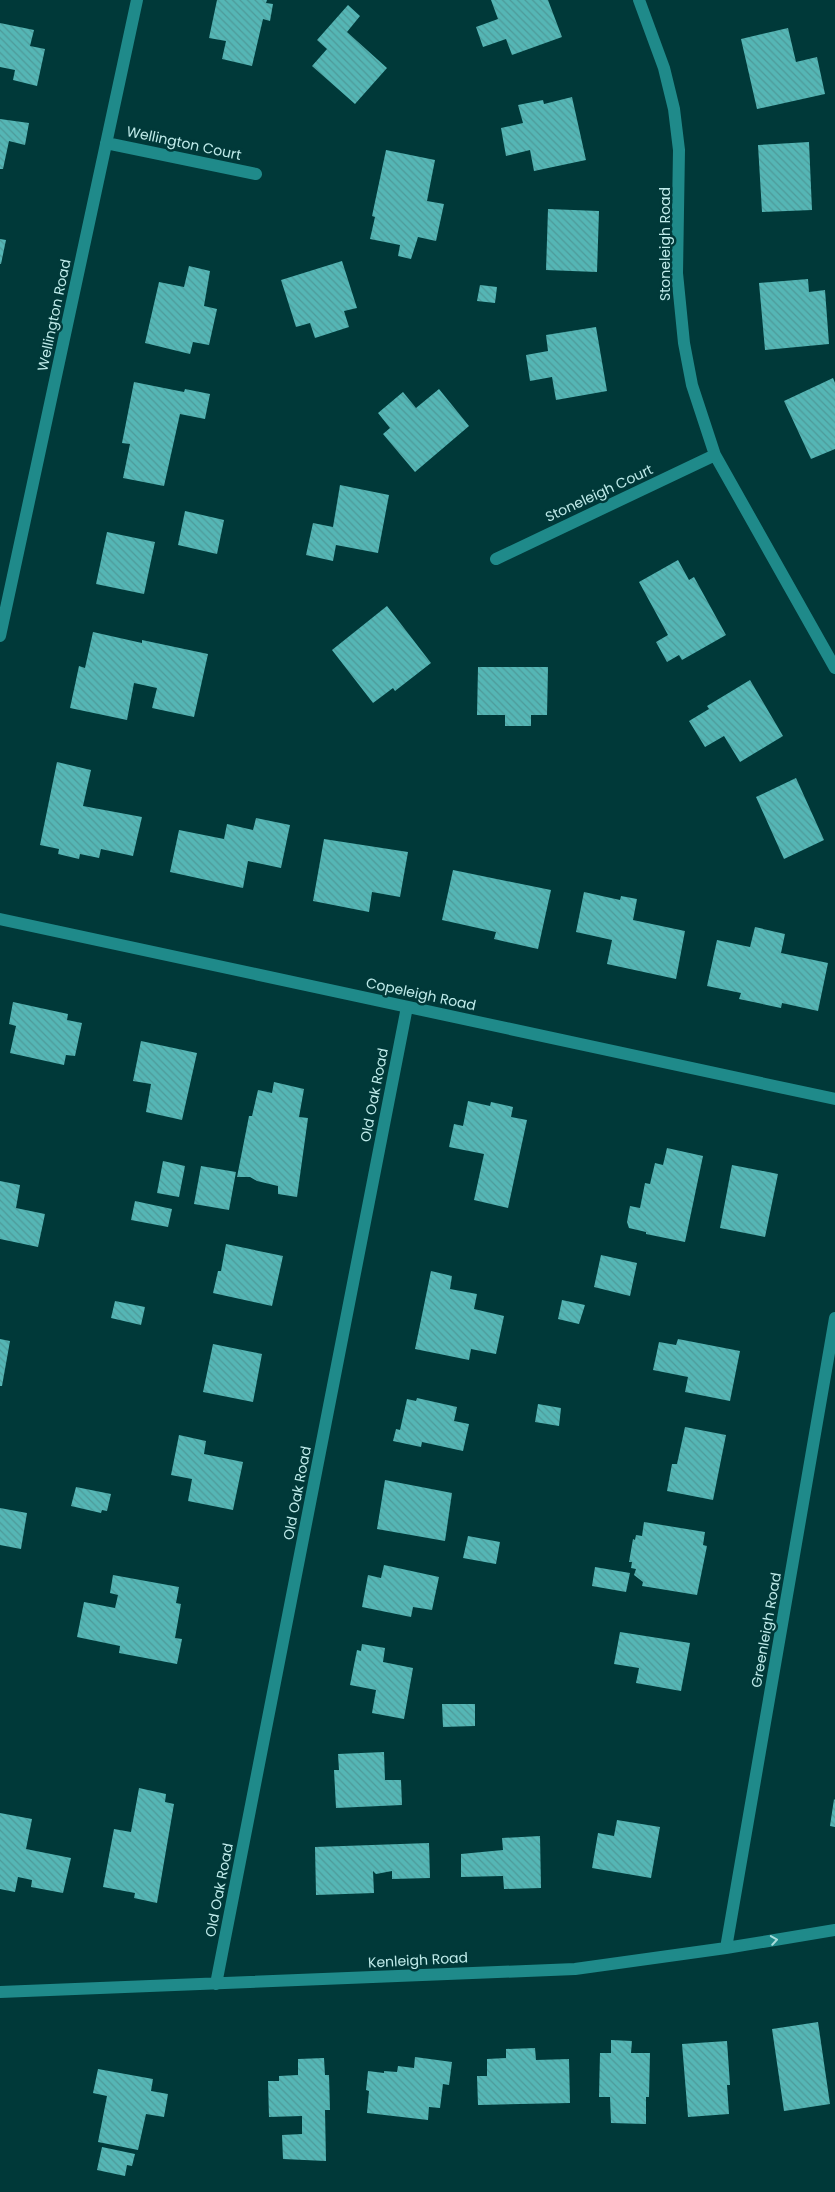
<svg xmlns="http://www.w3.org/2000/svg" width="835" height="2192" viewBox="0 0 835 2192" font-family="Poppins,sans-serif">
<defs>
<pattern id="building-back-hatch" width="6" height="6" patternUnits="userSpaceOnUse" patternTransform="scale(1.25)"><rect width="6" height="6" fill="#55b6b5"/><path d="M-1 5l2 2M0 0l6 6M5-1l2 2" fill="none" stroke="#4e9a99"/></pattern>
</defs>
<rect width="100%" height="100%" fill="#003939"/>
<path fill="url(#building-back-hatch)" d="M217,0H267L266,3L273,4L270,21L263,19L252,66L222,59L226,41L209,38Z
M491,0H548L562,37L512,55L506,39L483,47L476,27L498,19Z
M348,5L360,16L347,32L387,68L355,104L312,66L327,49L317,40Z
M0,23L34,30L30,46L45,49L37,86L13,80L15,70L0,67Z
M788,28L796,62L817,57L825,94L757,109L741,39Z
M572,97L586,160L534,171L530,150L506,156L501,128L523,123L518,105L543,100L544,104Z
M0,119L29,123L25,145L9,141L3,169H0Z
M809,142L812,210L762,212L758,145Z
M386,150L435,160L427,201L444,204L436,241L418,237L411,259L398,256L400,245L370,239L375,217L372,216Z
M548,209L599,211L597,272L546,270Z
M0,239L6,240L1,264H0Z
M342,261L357,308L344,311L349,327L315,338L310,323L296,327L281,280Z
M189,266L210,271L204,306L217,309L209,345L193,342L190,354L145,343L159,282L184,287Z
M808,279L809,292L825,290L829,344L765,350L759,283Z
M480,285L497,287L495,303L477,301Z
M596,327L607,391L556,400L552,377L530,381L526,355L548,351L546,335Z
M833,378L835,383V449L811,459L784,401Z
M134,382L184,392L185,389L210,394L205,419L180,414L164,486L123,478L130,444L122,443Z
M439,389L469,426L415,472L383,434L390,428L378,413L403,392L416,408Z
M340,485L389,495L378,553L336,545L333,561L306,555L313,523L333,527Z
M185,511L224,520L217,554L178,545Z
M107,532L155,542L144,594L96,584Z
M678,560L689,580L694,577L726,635L682,660L679,655L667,662L656,642L668,635L639,582Z
M387,606L431,663L395,691L393,688L373,703L332,650Z
M93,632L142,643V640L208,654L194,717L152,708L157,688L134,683L127,720L70,708L79,666L85,668Z
M478,667H548L547,715H531V726H505V715H477Z
M750,680L783,736L740,762L724,736L705,747L689,721L709,709L707,706Z
M57,762L91,770L83,806L142,817L133,856L101,849L99,858L80,854L79,859L58,854L59,849L40,845Z
M796,778L824,840L784,859L756,797Z
M256,818L290,825L281,868L248,861L243,888L170,872L179,830L224,839L227,824L253,830Z
M324,839L408,852L400,897L372,892L369,912L313,901Z
M453,870L551,890L538,949L494,939L496,932L442,920Z
M584,892L620,900L621,896L637,899L633,920L685,931L676,979L607,964L612,940L576,932Z
M755,927L785,934L781,953L828,963L818,1011L782,1003L781,1008L739,999L741,993L707,986L717,940L750,947Z
M13,1002L68,1014L67,1020L82,1023L75,1056L66,1055L64,1065L10,1053L16,1026L9,1024Z
M141,1041L197,1053L182,1120L146,1112L151,1084L133,1081Z
M274,1082L304,1089L299,1117L308,1118L297,1197L278,1194V1186L257,1181L250,1177H237L249,1116H252L258,1090L272,1093Z
M468,1101L490,1106L491,1102L513,1107L511,1117L527,1120L508,1208L474,1200L484,1154L449,1147L454,1124L463,1126Z
M667,1148L703,1156L685,1242L646,1234V1232L629,1228L627,1222L630,1206L640,1208L645,1183L650,1184L655,1163L663,1165Z
M163,1161L185,1166L179,1197L157,1193Z
M732,1165L778,1174L765,1237L720,1228Z
M201,1166L236,1172L229,1210L194,1204Z
M0,1181L20,1185L16,1208L45,1214L38,1247L0,1239Z
M135,1201L172,1209L168,1227L131,1220Z
M226,1244L283,1256L272,1306L213,1293L218,1271H221Z
M601,1255L637,1263L630,1296L594,1287Z
M431,1271L452,1276L450,1289L477,1294L474,1309L504,1316L496,1354L471,1349L469,1360L415,1349Z
M562,1300L585,1305L579,1324L558,1319Z
M115,1301L145,1307L141,1325L111,1318Z
M0,1339L10,1341L2,1386H0Z
M678,1339L740,1351L730,1401L685,1392L688,1377L653,1370L659,1342L676,1345Z
M213,1344L262,1354L253,1402L203,1392Z
M417,1398L457,1407L454,1421L469,1424L463,1451L422,1442L421,1447L393,1441L396,1429L400,1430L407,1399L416,1401Z
M538,1404L561,1408L559,1426L535,1422Z
M685,1427L726,1435L713,1500L667,1491L672,1464H677Z
M179,1435L206,1441L204,1454L243,1462L233,1510L188,1501L192,1479L171,1475Z
M385,1480L452,1493L445,1541L377,1529Z
M76,1487L111,1494L107,1511L102,1510L101,1513L71,1506Z
M0,1508L27,1513L21,1549L0,1545Z
M644,1522L705,1532L703,1545L707,1546L697,1595L642,1586L643,1582L634,1575L636,1569L631,1568L632,1562H629L633,1539L635,1540L636,1535L642,1536Z
M468,1536L500,1542L496,1564L463,1558Z
M384,1565L439,1577L432,1610L413,1607L411,1617L362,1607L368,1575L381,1578Z
M595,1567L630,1573L626,1592L592,1586Z
M113,1575L179,1587L176,1603L181,1604L175,1638L182,1639L177,1664L119,1653L120,1646L77,1637L84,1602L115,1608L118,1595L110,1593Z
M620,1632L690,1643L681,1691L636,1683L639,1668L614,1664Z
M362,1644L385,1648L383,1662L413,1668L404,1719L372,1713L376,1690L350,1685L357,1650L361,1651Z
M442,1704H475V1726L443,1727Z
M384,1752L385,1780H401L402,1805L336,1808L334,1770H339L338,1754Z
M139,1788L166,1794L165,1802L174,1804L157,1903L134,1898L135,1893L103,1887L114,1829L131,1832Z
M834,1799L835,1800V1827L830,1826Z
M0,1813L32,1819L26,1849L71,1858L63,1893L31,1887L32,1880L18,1877L15,1892L0,1889Z
M617,1820L660,1827L651,1878L592,1868L598,1833L614,1836Z
M540,1836L541,1888L504,1889L503,1876L461,1877V1854L503,1850L502,1838Z
M429,1843L430,1878L392,1879V1871L376,1874L373,1871L374,1893L316,1895L315,1847Z
M818,2022L830,2104L784,2111L772,2029Z
M611,2040L632,2041L631,2053H650L649,2097H646V2124L611,2123L610,2097H599L600,2053H611Z
M727,2041L730,2085H727L729,2114L688,2117L682,2044Z
M535,2048L536,2060L569,2059L570,2103L478,2105L477,2076H487V2059L506,2058V2049Z
M415,2057L452,2062L449,2085L443,2084L440,2108L429,2107L428,2120L367,2113L369,2091L366,2090L368,2071L384,2073V2071L397,2072L398,2066L414,2068Z
M324,2058L325,2075H329L330,2110H325L326,2161L283,2159L282,2135L302,2134V2116L269,2117L268,2081H279V2076L298,2075V2059Z
M98,2069L153,2079L151,2091L168,2094L164,2117L146,2114L138,2150L98,2142L107,2096L93,2093Z
M102,2147L135,2154L132,2166L127,2165L125,2176L97,2170Z"/>
<g fill="none" stroke-linecap="round" stroke-linejoin="round">
<path stroke="#1f8a8a" stroke-width="12" d="M639,0L664,68L674,109L679,150L677,273L684,343L692,385L715,455L835,668
M106,143L256,174
M496,559L715,455
M0,636L137,0
M0,919L835,1099
M726,1948L835,1318
M216,1984L407,1007
M0,1992L575,1969L726,1948L835,1930"/>
</g>
<defs><path id="oneway-chevron" d="M-2-3.5L2.5 0L-2 3.5" fill="none" stroke-width="1.6" stroke-linecap="round" stroke-linejoin="round" transform="scale(1.25)"/></defs>
<use stroke="#a6dcdb" href="#oneway-chevron" transform="translate(774 1940) rotate(-9)"/>
<g text-anchor="middle" stroke-width="5" stroke-linejoin="round" paint-order="stroke">
<g font-size="14" fill="#beeae9" stroke="#003939">
<text transform="translate(184 143) rotate(12)" y="5">Wellington Court</text>
<text transform="translate(665 244) rotate(-90)" y="5">Stoneleigh Road</text>
<text transform="translate(54 315) rotate(-78)" y="5">Wellington Road</text>
<text transform="translate(599 493) rotate(-25)" y="5">Stoneleigh Court</text>
<text transform="translate(421 994) rotate(12)" y="5">Copeleigh Road</text>
<text transform="translate(374 1095) rotate(-79)" y="5">Old Oak Road</text>
<text transform="translate(297 1493) rotate(-79)" y="5">Old Oak Road</text>
<text transform="translate(766 1630) rotate(-80)" y="5">Greenleigh Road</text>
<text transform="translate(219 1890) rotate(-79)" y="5">Old Oak Road</text>
<text transform="translate(418 1960) rotate(-3)" y="5">Kenleigh Road</text>
</g>
</g>
</svg>
